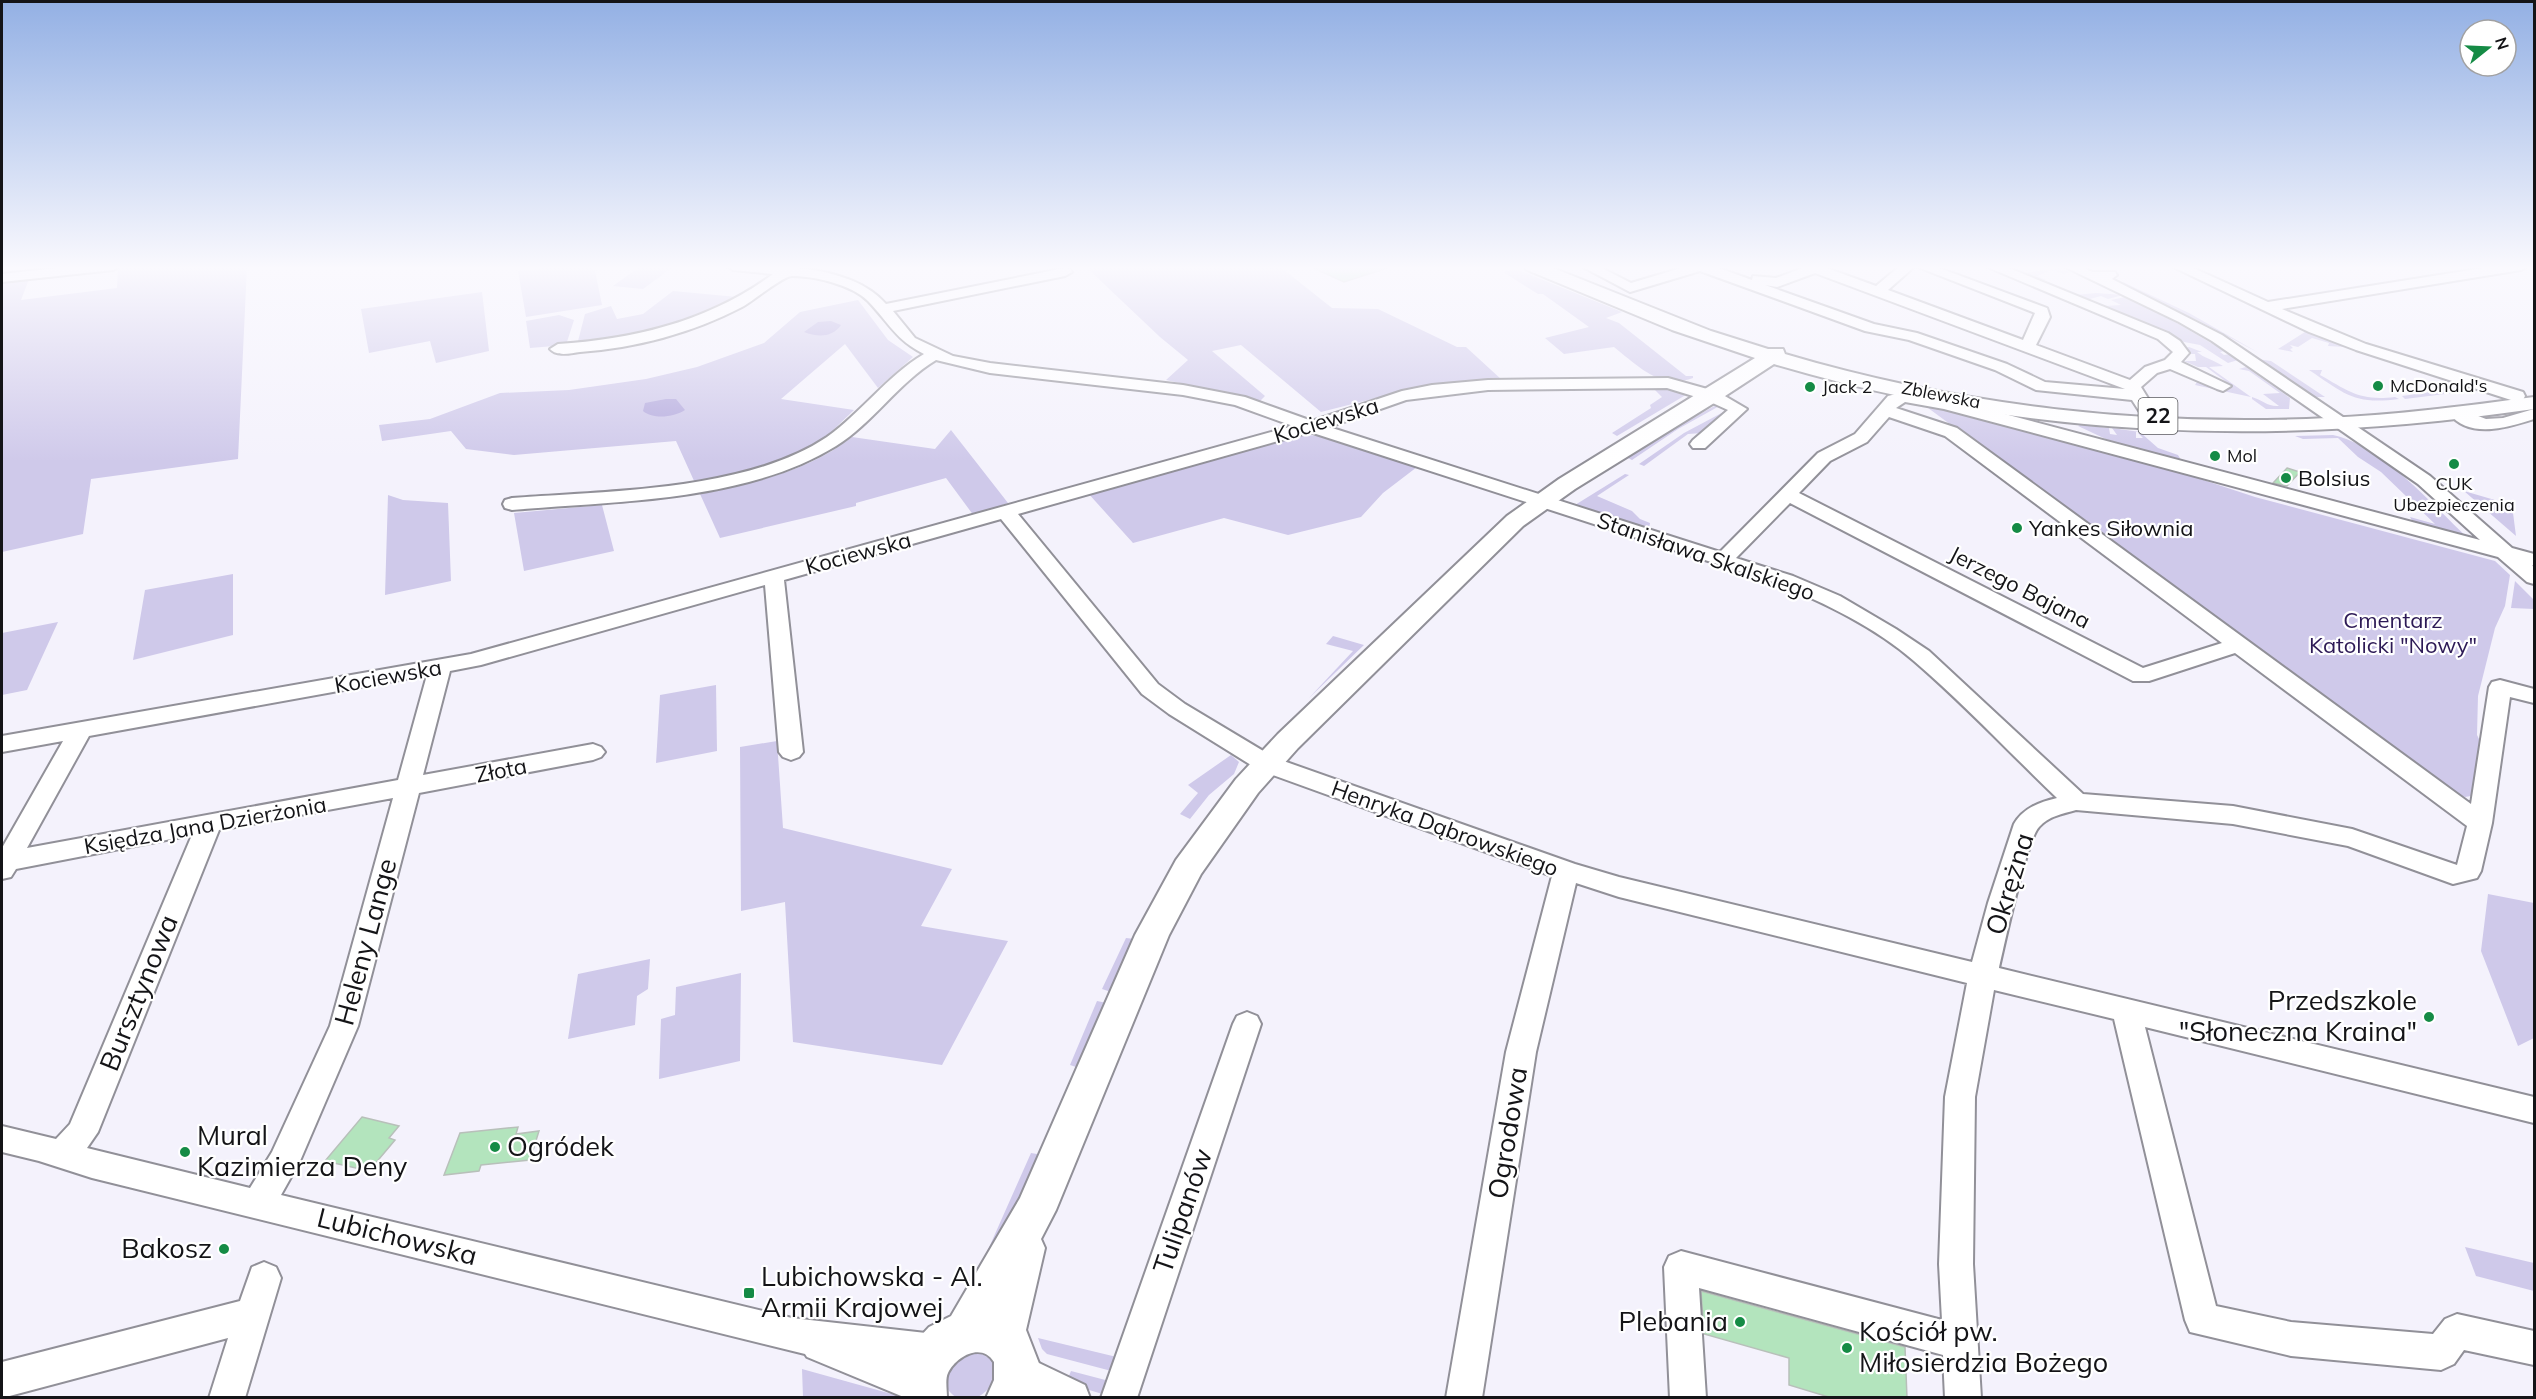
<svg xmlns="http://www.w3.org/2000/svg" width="2536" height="1399" viewBox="0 0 2536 1399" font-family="Mulish,sans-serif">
<rect width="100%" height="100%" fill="#f4f2fc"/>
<path fill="#cfc9ea" d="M131,266H247L238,459L91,479L83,534L2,552V280L29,279L21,300L117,288L118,268Z
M561,266H594L602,305L526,317L518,271Z
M641,266L673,267L643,289L613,286Z
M1085,266H1279L1332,308L1378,309L1457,347H1466L1502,380L1427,385L1321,412L1241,345L1212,351L1265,396L1260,401L1166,380L1188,360L1160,337Z
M2059,268L2070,272L2064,274L2052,270L2037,276L2046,280L2043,281L2076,295L2096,293L2123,295L2108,299L2101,296L2086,300L2016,274Z
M1516,269L1622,312L1606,318L1619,323L1686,376H1693V378C1660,390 1638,366 1614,347L1564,354L1545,338L1589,327L1543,294H1538L1503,272Z
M2123,282L2189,313L2259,353L2197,320L2116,284Z
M673,291L737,297L673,329L577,345L585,314L611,306L617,319L643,314Z
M482,292L489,351L436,363L430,341L369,353L361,309Z
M2125,297L2163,315L2225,351L2220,352L2224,355L2230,354L2238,360L2228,363L2200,345L2179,341L2166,335L2170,333L2094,303L2104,306L2121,305L2111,300Z
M858,300L888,340L913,357L878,388L845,344L781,399L854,410C841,422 827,438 811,447C776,467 735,476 695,483L676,441L514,455L466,449L451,431L382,441L379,425L430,419L500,393L569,390L646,379L697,367L764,343L800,312Z
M559,315L574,320L566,345L530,348L526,321Z
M2308,330L2343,344L2345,347L2328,346L2329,343L2312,338L2298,347L2290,345L2293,348L2290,349L2293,352L2278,349Z
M2189,347L2202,352H2197C2204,358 2214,360 2223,366L2209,367L2251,397L2195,385L2197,382L2232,386L2206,367H2198L2184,361H2196L2195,354H2186L2184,348Z
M2257,359L2271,361L2325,397H2316Z
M2246,367L2290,398L2289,409H2266L2252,399V397C2262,400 2268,407 2279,406L2263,394L2280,393L2249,371L2239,369Z
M2309,370H2322L2320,375C2350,392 2360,401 2395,397L2399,399C2354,405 2345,394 2309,370Z
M2451,380L2477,390L2405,399L2402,396L2438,391L2440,386L2451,390L2456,385L2446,382Z
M1659,386L1689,393L1617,436L1612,433L1651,408L1650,405L1662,397L1652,387Z
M1718,404H1723L1678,429L1632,460L1624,456Z
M1924,405L2170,469L2255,497L2495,561L2510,575L2505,606L2495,628L2478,696L2477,735L2480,741L2471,796L2465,797L2446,789Z
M1731,408L1702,433L1688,434L1644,466L1639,464L1684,433Z
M2080,425L2109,428L2110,434L2117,435L2112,428L2140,432H2136V438H2143L2138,433H2141L2158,448L2178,455L2181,460L2125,448L2078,426Z
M951,430L1008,503L974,516L946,478L856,503V506L720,538L700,494C754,483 809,471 852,437L935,449Z
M1306,435L1321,436L1417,467L1383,493L1361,517L1288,535L1224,518L1133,543L1087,492Z
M2333,435C2383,446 2433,506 2469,539L2414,524L2410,517L2435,524L2381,472L2358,457L2338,438L2303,439L2295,436Z
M1625,474L1629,475L1597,496L1632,511L1640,519L1650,523L1649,529L1575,505Z
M2464,491L2512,505L2516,536Z
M388,495L403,500L448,503L451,581L385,595Z
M602,505L614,551L524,571L514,513Z
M233,574V635L133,660L145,590Z
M2515,581L2534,600V609L2511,608Z
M58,622L27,690L2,695V633Z
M1333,636L1364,645L1309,698L1353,651L1326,644Z
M716,685L717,751L656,763L660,695Z
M777,741L783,828L952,869L921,926L1008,941L942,1065L793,1042L785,902L741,911L740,747Z
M1231,755L1239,762L1234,774L1209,795L1190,819L1180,814L1198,793L1188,785Z
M2488,894L2534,903V1038L2518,1046L2481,951Z
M1126,938L1135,939L1111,992L1102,989Z
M650,959L648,989L637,996L635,1025L568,1039L578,974Z
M741,973L740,1061L659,1079L661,1019L675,1015L676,987Z
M1097,1001L1107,1003L1079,1068L1070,1065Z
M1031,1153L1043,1155L1023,1202L975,1279Z
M2465,1247L2534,1263V1291L2476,1276Z
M1038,1338L1125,1359L1119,1373L1047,1354L1042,1349Z
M968,1351C1002,1354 1005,1381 978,1397H956C943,1389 946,1379 948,1366Z
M802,1369L899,1396L901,1397H803Z
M1071,1371L1113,1382L1109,1396L1066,1383Z"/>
<path fill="#b4aadd" d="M831,321L841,325C832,338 817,337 804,332L818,322Z
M666,399H676L685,410C674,417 654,420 643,411L645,403Z"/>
<path fill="#b3e4bd" stroke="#b8c0ba" stroke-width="1.5" d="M1309,266H1386L1387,268L1344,282Z
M2287,468L2300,472L2287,486L2273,483Z
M362,1117L399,1126L389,1138L395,1140L369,1171L325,1161Z
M518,1127L516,1134L539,1131L530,1160L481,1165L479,1171L444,1175L460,1133Z
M1701,1291L1905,1347L1907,1398H1832L1789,1385V1358L1704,1334Z"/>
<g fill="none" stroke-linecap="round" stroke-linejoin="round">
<g stroke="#919098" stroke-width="4">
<path id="minor" d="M76,266H120L113,270L2,282V274Z
M726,266H797V268C829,271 865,280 886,304L1065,268L1070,269L1072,272L1065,276L893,311L915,338L953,356L990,363L1183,385L1245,397L1312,421L1402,391L1432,385L1488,380L1668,378L1718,392L1747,409L1705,448H1693L1690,444L1693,440L1728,410L1706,400L1667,388L1488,390L1406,400L1329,427L1720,552L1818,453L1855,434L1888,396L1904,392L1952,400L2480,540L2418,484L2212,341L2179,322L2063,266H2081L2092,272H2115L2117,275L2112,279L2222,335L2430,476L2512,548L2534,554V566L2532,565L2534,568V584L2527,582L2498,557L1944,409L1905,402L1896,408L1957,428L2471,804L2489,687L2492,682L2500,680L2534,689V703L2510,697L2492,823L2481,871L2477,878L2453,884L2348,846L2233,824L2076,810C2062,814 2049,816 2039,827C2027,839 2004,946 1999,968L2534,1097V1123L2145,1027L2216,1306L2291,1322L2433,1334L2445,1319L2457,1314L2534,1331V1365L2464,1350L2454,1364L2441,1370L2291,1356L2190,1332L2185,1320L2114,1019L1994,990L1975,1097L1973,1264L1981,1398H1945L1943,1355L1699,1288L1706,1398H1670L1664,1267L1669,1256L1681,1251L1942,1320L1939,1264L1945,1097L1967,983L1619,897L1576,883L1536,1052L1482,1398H1446L1506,1052L1552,876L1259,770L1169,714L1142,694L1001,519L784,580L803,752L799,757L791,760L783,757L779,752L765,585L481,665L450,671L423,775L593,744L601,747L605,752L601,757L593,760L419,793L358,1026L300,1161L281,1195L792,1318L935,1334L948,1339L953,1351L948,1363L935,1368L919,1367L935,1373L940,1386L935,1398H906L807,1357L805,1354L92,1178L39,1161L2,1152V1126L56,1139L70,1124L192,835L16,869L11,877L2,879V848L63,741L2,752V736L471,654L1293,426L1235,405L1183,395L990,373L936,360C898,383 873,423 836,446C746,502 615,501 512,510L505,508L503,504L505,500L512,498C606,491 747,491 827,437C862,412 887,376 924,354C896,340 889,323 868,301C852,285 815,276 792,276C783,276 753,301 742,307C692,333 636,348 580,352C571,353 557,357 550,349L558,344C635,339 709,321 773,274L733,270ZM1889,417L1945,436L2222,643L2143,668L1799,493L1830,461L1867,442ZM1310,432L1779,584C1826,604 1875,627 1914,661C1964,704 2010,753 2057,798C2040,802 2023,808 2014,824L1988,903L1972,962L1619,877L1575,864L1275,758L1185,704L1158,684L1018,514ZM1790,503L2133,681H2149L2235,653L2467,826L2457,865L2352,829L2233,806L2083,794L1929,651L1896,629L1840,596L1793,576L1736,558ZM427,675L398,780L27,848L89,736ZM393,798L330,1026L272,1152L250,1188L87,1148L98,1132L219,830Z
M1581,266H1598L1631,283L1688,266H1713L1752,280L1753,276L1776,278L1803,268L1802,266H1821L1876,286L1900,266H1915L1888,290L2023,340L2035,313L1915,266H1934L2047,308L2050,317L2036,345L2130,380L2145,367L2165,360L2173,352L2158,339L1985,266H2004L2168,333L2180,341L2189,353L2181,362L2231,386L2223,391L2217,389L2170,369L2157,373L2141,387L2159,416L2151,421L2145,420L2132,400L2036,390L1995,370L1909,340L1865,331L1700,271L1630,292ZM1815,273L2125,389L2045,382L2007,364L1917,333L1874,324L1765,285L1777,287Z
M2171,266H2189L2268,302L2496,266H2528L2521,270L2282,309L2366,344L2523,392L2525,396L2523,400H2511L2356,350L2309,332Z
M2457,408L2486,419L2503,418L2534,409V419C2509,427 2469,440 2449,413L2451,409Z
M1247,1012L1257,1016L1261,1024L1137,1398H1101L1233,1024L1237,1016Z
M264,1262L276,1267L281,1278L245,1398H209L228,1338L2,1398V1362L240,1301L252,1267Z
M1018,1353L1085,1385L1090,1398H1033L1005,1384L1000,1371L1005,1358Z"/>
</g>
<g stroke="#919098" stroke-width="4">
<path id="major" d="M1524,266H1548L1711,331L1768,349H1783L1785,354C1959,406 2146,427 2327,418C2396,415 2465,406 2534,397V409C2275,447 2026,439 1774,364L1719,400L1575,489L1523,526L1298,748L1258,793L1201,874L1169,935L1056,1210L1041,1239L1045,1248L1026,1330L1040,1366V1380L1034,1398H986L994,1380V1362C982,1342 956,1356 948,1373C945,1379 947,1390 947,1398H901V1376L916,1341L929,1327L951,1316L1020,1198L1135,935L1176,860L1236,779L1278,734L1507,516L1559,479L1755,358L1672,330L1527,270Z"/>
</g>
<use href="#minor" fill="#fff" fill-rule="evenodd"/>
<use href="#major" fill="#fff" fill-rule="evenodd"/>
</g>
<linearGradient id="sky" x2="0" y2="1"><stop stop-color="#93b0e4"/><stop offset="0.58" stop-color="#faf9fe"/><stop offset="1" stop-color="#faf9fe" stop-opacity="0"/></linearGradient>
<rect width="2536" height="462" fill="url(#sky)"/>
<g fill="#158b45" stroke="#fff" stroke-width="2">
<circle cx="2378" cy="386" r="6"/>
<circle cx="1810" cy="387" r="6"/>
<circle cx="2215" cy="456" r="6"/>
<circle cx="2454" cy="464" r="6"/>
<circle cx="2286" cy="478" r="6"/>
<circle cx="2017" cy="528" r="6"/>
<circle cx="2429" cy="1017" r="6"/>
<circle cx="495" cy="1147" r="6"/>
<circle cx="185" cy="1152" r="6"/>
<circle cx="224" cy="1249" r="6"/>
<rect x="743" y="1287" width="12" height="12" rx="3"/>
<circle cx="1740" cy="1322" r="6"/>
<circle cx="1847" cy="1348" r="6"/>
</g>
<g text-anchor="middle" stroke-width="4.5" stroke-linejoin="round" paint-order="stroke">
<g font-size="18" fill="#141417" stroke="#fff" text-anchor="start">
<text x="2390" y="392">McDonald's</text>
<text x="1822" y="393">Jack 2</text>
<text x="2227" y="462">Mol</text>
<text x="2454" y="490" text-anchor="middle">CUK<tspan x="2454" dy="21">Ubezpieczenia</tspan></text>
</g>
<g font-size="18" fill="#141417" stroke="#fff">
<text transform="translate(1941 395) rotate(11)" y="6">Zblewska</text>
</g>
<rect fill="#fff" stroke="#5a5a5d" stroke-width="1.5" x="2138.5" y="398" width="39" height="36" rx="4.5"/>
<g font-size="21" font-weight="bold" fill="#141417">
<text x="2158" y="423">22</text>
</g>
<g font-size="22" fill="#141417" stroke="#fff">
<text transform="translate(1326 420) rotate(-17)" y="8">Kociewska</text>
<text transform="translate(858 553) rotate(-15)" y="8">Kociewska</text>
<text transform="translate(1706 556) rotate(19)" y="8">Stanisława Skalskiego</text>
<text transform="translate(2020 587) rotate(27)" y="8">Jerzego Bajana</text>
<text transform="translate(388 676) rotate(-10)" y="8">Kociewska</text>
<text transform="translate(501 770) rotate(-11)" y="8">Złota</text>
<text transform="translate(205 825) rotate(-10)" y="8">Księdza Jana Dzierżonia</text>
<text transform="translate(1445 828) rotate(20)" y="8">Henryka Dąbrowskiego</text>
</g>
<g font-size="22" fill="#141417" stroke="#fff" text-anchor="start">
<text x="2298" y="486">Bolsius</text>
<text x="2029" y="536">Yankes Siłownia</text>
</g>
<g font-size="22" fill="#2d1a56" stroke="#fff">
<text x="2393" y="628">Cmentarz<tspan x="2393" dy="25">Katolicki "Nowy"</tspan></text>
</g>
<g font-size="27" fill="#141417" stroke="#fff">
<text transform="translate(2010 884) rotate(-73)" y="9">Okrężna</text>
<text transform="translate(366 942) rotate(-75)" y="9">Heleny Lange</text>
<text transform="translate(139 993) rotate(-68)" y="9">Bursztynowa</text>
<text transform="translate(1508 1133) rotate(-81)" y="9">Ogrodowa</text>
<text transform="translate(1183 1211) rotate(-71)" y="9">Tulipanów</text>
<text transform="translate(397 1237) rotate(14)" y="9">Lubichowska</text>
</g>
<g font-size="27" fill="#141417" stroke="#fff" text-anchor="start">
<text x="2417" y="1010" text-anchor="end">Przedszkole<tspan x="2417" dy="31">"Słoneczna Kraina"</tspan></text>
<text x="197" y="1145">Mural<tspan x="197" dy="31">Kazimierza Deny</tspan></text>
<text x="507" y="1156">Ogródek</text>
<text x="212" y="1258" text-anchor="end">Bakosz</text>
<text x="761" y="1286">Lubichowska - Al.<tspan x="761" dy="31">Armii Krajowej</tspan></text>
<text x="1728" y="1331" text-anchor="end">Plebania</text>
<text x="1859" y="1341">Kościół pw.<tspan x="1859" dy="31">Miłosierdzia Bożego</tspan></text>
</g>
</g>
<rect width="2536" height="1399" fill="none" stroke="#141417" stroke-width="6"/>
<g transform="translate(2488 48) rotate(72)"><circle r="28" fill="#ffffff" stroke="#a1a1a2" stroke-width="1.5"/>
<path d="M0-4.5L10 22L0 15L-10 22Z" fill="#158b45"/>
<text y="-9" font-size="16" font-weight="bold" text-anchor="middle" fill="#141417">N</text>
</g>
</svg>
